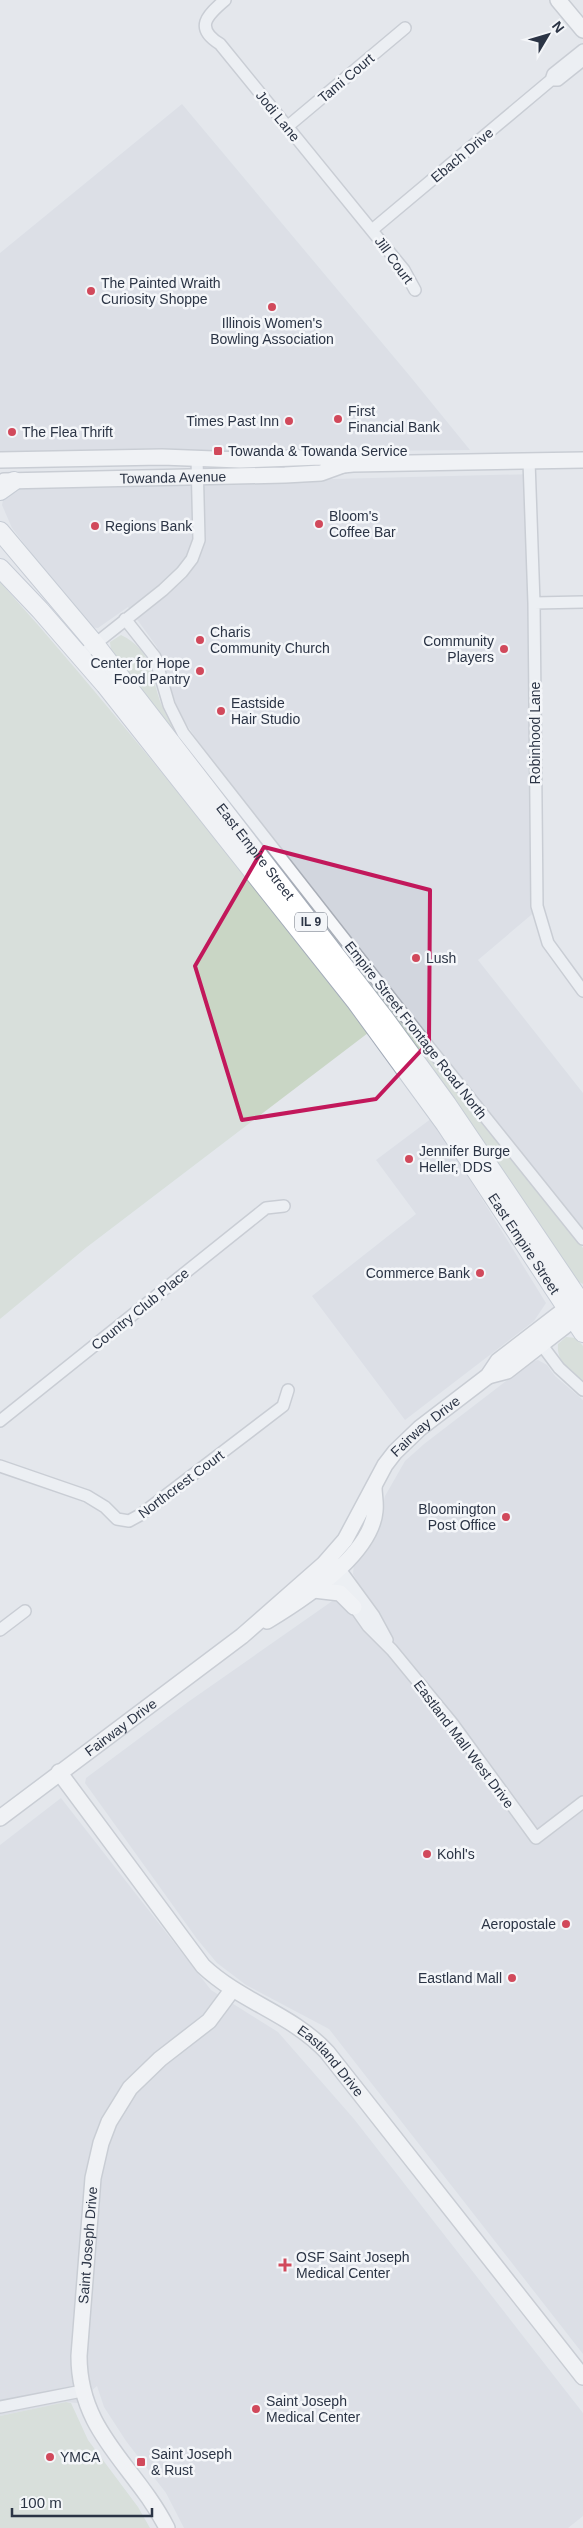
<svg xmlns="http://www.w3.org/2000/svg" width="583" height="2528" viewBox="0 0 583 2528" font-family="Arial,sans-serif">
<rect width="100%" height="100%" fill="#e4e7ec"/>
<path fill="#d2d6de" d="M182,104L409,375L470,450L0,455V253Z
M534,474L543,905L478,960L583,1093V1232L565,1212L205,752L179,713L157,647L128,607L98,628L89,627L84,622L12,528L2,505L4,496L18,488L48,486Z
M432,1118L546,1303L534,1321L405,1420L312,1296L416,1214L376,1160Z
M538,1360L547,1365L555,1376L583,1400V2354L329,2029L246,1985L217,1963L197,1939L85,1783L86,1778L188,1702L358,1583L353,1574L354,1564L379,1519L385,1496L405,1461L424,1444L531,1362Z
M61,1798L211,1990L278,2032L354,2119L583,2413V2516L568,2528H184L166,2493L126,2441L104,2407L97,2386L77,2403L66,2402L0,2416V1845Z"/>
<path fill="#c9d6c5" d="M0,582C130,727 248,881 368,1033L87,1247L0,1319Z
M121,635C154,651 150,676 162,706C166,716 171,724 177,733L431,1059L583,1248V1284L577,1281L111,651L110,642Z
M566,1337L576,1338L583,1346V1381C571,1371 556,1362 558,1344Z
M66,2402L71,2403L88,2440L138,2507L150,2528H0V2416Z"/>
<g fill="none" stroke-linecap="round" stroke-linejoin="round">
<g stroke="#a9aeb7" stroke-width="14">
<path id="street" d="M225,0C207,15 194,28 220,44L404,270L415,290
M583,50L553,74L551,80H558L583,60
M287,127L405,28
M372,230L551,80
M529,461L534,603L537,906L548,943L583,991
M534,603L583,602
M125,619L155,657L169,705L183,733L429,1047L583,1239
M80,656L163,590L182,572L192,559L199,540L197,458
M541,1344L559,1368L583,1390
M0,1421L266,1208L284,1206
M0,1466L87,1496L105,1507L117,1519L129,1521L140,1515L283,1406L288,1390
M336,1564L374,1616L387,1640
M328,1569L368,1626L392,1650L452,1723L536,1838L583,1802
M0,1630L25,1611
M0,2407L82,2391"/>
</g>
<g stroke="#a9aeb7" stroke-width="18">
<g id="secondary">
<path d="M558,0L583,30"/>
<path d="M0,460L162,457L240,460L321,457L343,465"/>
<path id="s1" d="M4,481L285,475L321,473L343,465L353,464L583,460"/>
<path d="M488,1376L507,1371L583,1312"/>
<path d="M314,1590L340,1593L354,1607"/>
<path d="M267,1621C302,1600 371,1555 375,1511C376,1503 374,1495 374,1487"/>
<path id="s2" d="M59,1772L203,1966C241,2002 292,2014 327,2052L583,2377"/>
<path id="s3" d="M0,1818L242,1636L324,1564L345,1540L385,1465L395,1452L420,1428L488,1376L498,1361L576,1301"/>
<path id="s4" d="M167,2528C135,2465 79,2433 79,2356L93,2178L101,2143L109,2122L130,2088L160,2059L209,2021L232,1990"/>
</g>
</g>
<g stroke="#a3abb8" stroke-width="20">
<g id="primary">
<path d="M0,491L14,481"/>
<path id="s5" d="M0,531L95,644L385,1019L447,1104L583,1305"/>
<path id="s6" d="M0,568L40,610L105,685L356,1002L445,1124L583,1333"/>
</g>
</g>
<use href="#street" stroke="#f7f8fa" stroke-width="11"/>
<use href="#secondary" stroke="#fff" stroke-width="15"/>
<use href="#primary" stroke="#fff" stroke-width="18"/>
</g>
<path d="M0 0H583V2528H0ZM264,847L430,890L429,1042L376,1099L242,1120L195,966Z" fill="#e4e7ec" fill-opacity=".55" fill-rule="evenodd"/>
<path fill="none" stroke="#c2185b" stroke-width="4" stroke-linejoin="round" d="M264,847L430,890L429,1042L376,1099L242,1120L195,966Z"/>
<g fill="#d1495b" stroke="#f4f6f9" stroke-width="2">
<circle cx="91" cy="291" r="5"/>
<circle cx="272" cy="307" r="5"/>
<circle cx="338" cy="419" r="5"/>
<circle cx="289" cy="421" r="5"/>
<circle cx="12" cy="432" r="5"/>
<rect x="213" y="446" width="10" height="10" rx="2.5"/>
<circle cx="319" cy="524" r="5"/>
<circle cx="95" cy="526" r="5"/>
<circle cx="200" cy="640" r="5"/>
<circle cx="504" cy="649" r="5"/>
<circle cx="200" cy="671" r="5"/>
<circle cx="221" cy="711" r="5"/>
<circle cx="416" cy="958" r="5"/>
<circle cx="409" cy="1159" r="5"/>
<circle cx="480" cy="1273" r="5"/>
<circle cx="506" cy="1517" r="5"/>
<circle cx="427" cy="1854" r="5"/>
<circle cx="566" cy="1924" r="5"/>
<circle cx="512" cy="1978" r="5"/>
<path d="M282.5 2257.5h5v5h5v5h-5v5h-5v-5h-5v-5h5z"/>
<circle cx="256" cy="2409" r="5"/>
<circle cx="50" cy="2457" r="5"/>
<rect x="136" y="2457" width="10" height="10" rx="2.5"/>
</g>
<g text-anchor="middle" stroke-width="5" stroke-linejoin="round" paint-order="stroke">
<rect fill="#f4f6f9" stroke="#676e7b" stroke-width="1" x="295" y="912.5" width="32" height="19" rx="4"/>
<g font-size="12" font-weight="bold" fill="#2b3445">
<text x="311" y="926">IL 9</text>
</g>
<g font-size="14" fill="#2b3445" stroke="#f4f6f9">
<text transform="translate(346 78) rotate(-40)" y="5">Tami Court</text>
<text transform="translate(278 116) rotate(51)" y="5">Jodi Lane</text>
<text transform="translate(462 155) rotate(-40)" y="5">Ebach Drive</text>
<text transform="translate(394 260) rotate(54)" y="5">Jill Court</text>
<text dy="5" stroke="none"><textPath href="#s1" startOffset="169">Towanda Avenue</textPath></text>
<text transform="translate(535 733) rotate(-90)" y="5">Robinhood Lane</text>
<text dy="5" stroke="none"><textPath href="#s5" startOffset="410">East Empire Street</textPath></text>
<text transform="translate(416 1030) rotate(52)" y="5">Empire Street Frontage Road North</text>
<text dy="5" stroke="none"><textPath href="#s6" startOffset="856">East Empire Street</textPath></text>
<text transform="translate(140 1309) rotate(-39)" y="5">Country Club Place</text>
<text dy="5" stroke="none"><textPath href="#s3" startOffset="585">Fairway Drive</textPath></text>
<text transform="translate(181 1484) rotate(-37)" y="5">Northcrest Court</text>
<text dy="5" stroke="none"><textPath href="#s3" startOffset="151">Fairway Drive</textPath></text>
<text transform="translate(464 1744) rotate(53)" y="5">Eastland Mall West Drive</text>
<text dy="5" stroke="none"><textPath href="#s2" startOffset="402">Eastland Drive</textPath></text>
<text dy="5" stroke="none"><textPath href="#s4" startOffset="308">Saint Joseph Drive</textPath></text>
</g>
<g font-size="14" fill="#2b3445" stroke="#f4f6f9" text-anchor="start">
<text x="101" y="288">The Painted Wraith<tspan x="101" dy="16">Curiosity Shoppe</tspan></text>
<text x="272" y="328" text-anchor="middle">Illinois Women's<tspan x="272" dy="16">Bowling Association</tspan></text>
<text x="348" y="416">First<tspan x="348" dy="16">Financial Bank</tspan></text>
<text x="279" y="426" text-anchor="end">Times Past Inn</text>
<text x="22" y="437">The Flea Thrift</text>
<text x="228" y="456">Towanda &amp; Towanda Service</text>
<text x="329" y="521">Bloom's<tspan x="329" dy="16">Coffee Bar</tspan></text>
<text x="105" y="531">Regions Bank</text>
<text x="210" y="637">Charis<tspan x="210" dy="16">Community Church</tspan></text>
<text x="494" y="646" text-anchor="end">Community<tspan x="494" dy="16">Players</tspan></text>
<text x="190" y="668" text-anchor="end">Center for Hope<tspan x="190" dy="16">Food Pantry</tspan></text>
<text x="231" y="708">Eastside<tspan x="231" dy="16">Hair Studio</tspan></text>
<text x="426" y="963">Lush</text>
<text x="419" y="1156">Jennifer Burge<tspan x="419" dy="16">Heller, DDS</tspan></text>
<text x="470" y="1278" text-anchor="end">Commerce Bank</text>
<text x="496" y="1514" text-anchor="end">Bloomington<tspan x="496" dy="16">Post Office</tspan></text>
<text x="437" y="1859">Kohl's</text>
<text x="556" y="1929" text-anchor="end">Aeropostale</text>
<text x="502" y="1983" text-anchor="end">Eastland Mall</text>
<text x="296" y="2262">OSF Saint Joseph<tspan x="296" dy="16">Medical Center</tspan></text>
<text x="266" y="2406">Saint Joseph<tspan x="266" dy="16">Medical Center</tspan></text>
<text x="151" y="2459">Saint Joseph<tspan x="151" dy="16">&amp; Rust</tspan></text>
<text x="60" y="2462">YMCA</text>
</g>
</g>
<g transform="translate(548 35) rotate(52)" stroke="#f4f6f9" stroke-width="4" paint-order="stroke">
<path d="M0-4L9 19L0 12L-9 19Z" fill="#2b3445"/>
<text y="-8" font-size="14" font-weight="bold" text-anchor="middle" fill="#2b3445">N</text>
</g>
<path d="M12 2508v8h140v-8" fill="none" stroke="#2b3445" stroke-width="2.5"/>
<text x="20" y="2508" font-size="15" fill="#2b3445" stroke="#f4f6f9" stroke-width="4" paint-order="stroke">100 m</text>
</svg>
